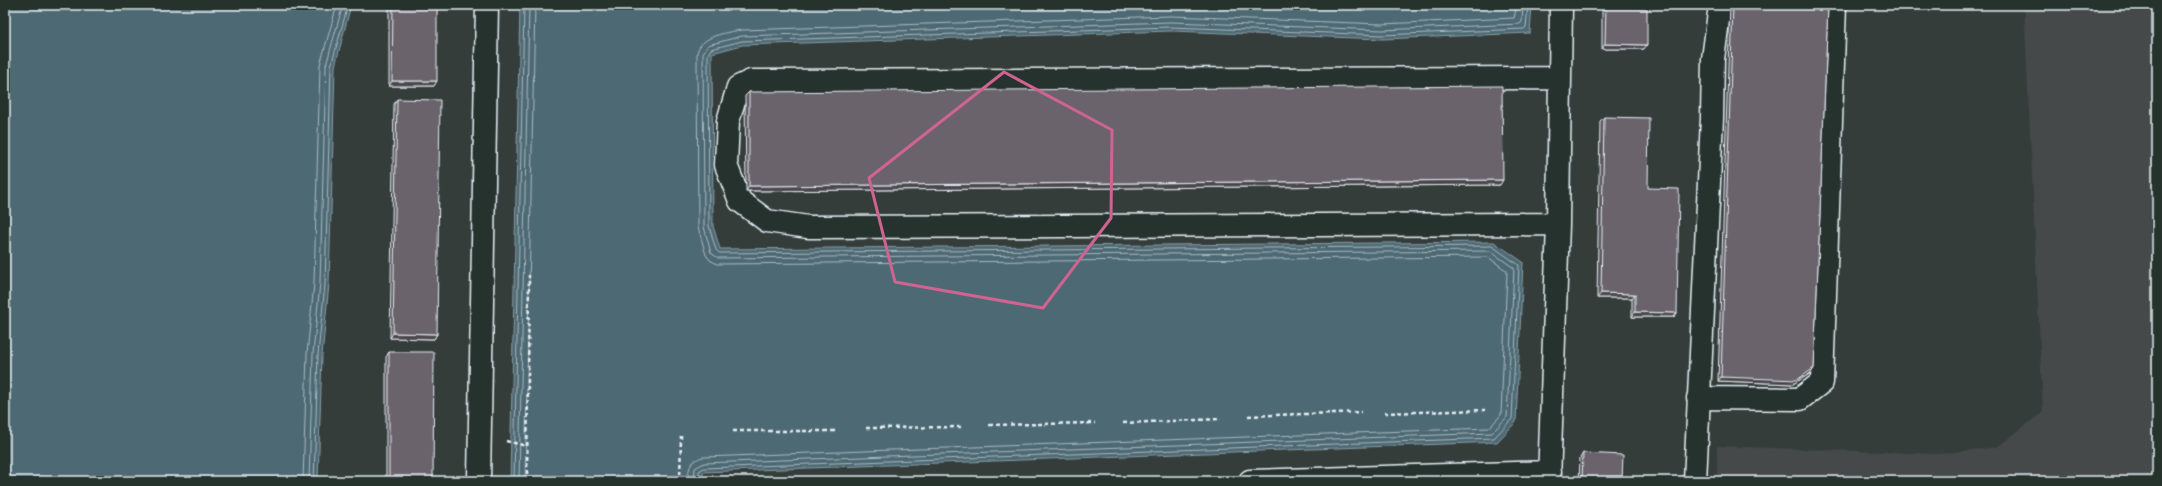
<svg xmlns="http://www.w3.org/2000/svg" width="2162" height="486" viewBox="0 0 2162 486" font-family="Caveat,sans-serif">
<rect width="100%" height="100%" fill="#343d3a"/>
<filter id="ink" filterUnits="userSpaceOnUse"><feTurbulence type="fractalNoise" baseFrequency=".025" numOctaves="2"/><feDisplacementMap in="SourceGraphic" scale="8" xChannelSelector="R" yChannelSelector="G"/><feConvolveMatrix kernelMatrix="1 2 1 2 8 2 1 2 1" color-interpolation-filters="sRGB"/></filter>
<g filter="url(#ink)">
<path fill="#444949" d="M2024,5H2157V481H1717V446L1938,454L1997,447L2043,412Z"/>
<path fill="#4e6973" stroke="#8c9fa8" d="M5,5H351L335,66L329,284L322,355L318,481H5Z
M520,5H1532L1530,33L1382,39L1172,31L742,45L712,53L713,226L720,249L1494,242L1523,262L1516,422L1497,442L703,472V481H510Z"/>
<g fill="none" stroke-linecap="round" stroke-linejoin="round">
<path stroke="#aabbc3" stroke-width="1" d="M303,481L307,354L314,283L320,65L337,5
M309,481L313,354L320,283L326,65L343,5
M314,481L318,354L325,284L331,66L348,5
M514,481L524,5
M519,481L529,5
M525,481L535,5
M688,481C688,469 690,460 703,457L1489,428L1501,415L1507,271L1488,257L717,264L710,260L706,255L698,227L697,53C700,36 727,32 742,30L1171,16L1382,24L1514,18L1517,5
M694,481L695,468L704,463L1492,433L1507,417L1514,268L1490,251L718,258L711,253L704,227L703,53L708,45L742,36L1171,22L1382,30L1520,24L1522,22L1523,5
M699,481V471L704,468L1494,438L1512,419L1519,265L1492,246L719,253L716,250L709,226L708,54L711,49L742,41L1171,27L1382,35L1524,29L1526,27L1528,5"/>
<g stroke="#e8f1f8" stroke-width="25">
<path id="minor" d="M1558,224L808,227L767,221L740,201L726,165L728,121L738,87L751,81L1560,78
M1698,398L1800,399L1822,382L1835,5
M479,481L487,5
M1250,481L1550,472
M1549,481L1558,224L1561,5
M1695,481L1712,118L1713,59L1720,5"/>
</g>
<path stroke="#e8f1f8" stroke-width="2.5" stroke-dasharray="4 3" stroke-linecap="butt" d="M1384,413L1485,410
M1248,416L1361,412
M1123,423L1221,419
M989,425L1095,423
M866,428L962,427
M733,431H837
M506,441L527,446
M680,478L710,479
M527,481L529,275
M680,481L681,436"/>
<use href="#minor" stroke="#26332d" stroke-width="22"/>
</g>
<path fill="#5c565d" stroke="#e8f1f8" d="M389,5H437L434,86H389Z
M1602,5H1647L1644,49H1602Z
M1730,5H1828L1814,368L1811,373L1793,384L1718,381Z
M749,92L1500,185L746,191L745,96Z
M397,99L437,334L434,339L390,338L394,104Z
M1604,117L1648,188L1677,313L1674,317H1632V298H1597L1600,121Z
M389,352L433,481H386V357Z
M1583,453L1622,481H1579L1580,458Z"/>
<path fill="#4b464c" stroke="#e8f1f8" d="M1605,44L1647,45L1644,49H1602Z
M392,81H437L434,86H389Z
M1503,180L1500,185L746,191L749,186Z
M1601,293L1635,294L1632,298H1597Z
M1635,312L1677,313L1674,317H1632Z
M393,333L437,334L434,339L390,338Z
M1814,368L1811,373L1793,384L1718,381L1721,377Z"/>
<path fill="#6b646c" stroke="#e8f1f8" d="M393,5H437V81H392Z
M1606,5H1647V45L1605,44Z
M1733,5H1828L1814,368L1797,380L1721,377Z
M1502,86L1503,180L749,186V92Z
M397,99L440,100L437,334L393,333Z
M1604,117L1649,118L1648,188L1679,189L1677,313L1635,312V294L1601,293Z
M389,352H434L433,481H389Z
M1583,453L1623,455L1622,481H1582Z"/>
</g>
<path fill="none" stroke="#cf6492" stroke-width="3" stroke-linejoin="round" d="M1004,72L1112,130L1111,218L1043,308L895,282L869,178Z"/>
<rect width="2162" height="486" fill="none" stroke="#26332d" stroke-width="20"/>
<rect x="10" y="10" width="2142" height="466" fill="none" stroke="#e8f1f8" stroke-width="1.5" filter="url(#ink)"/>
</svg>
